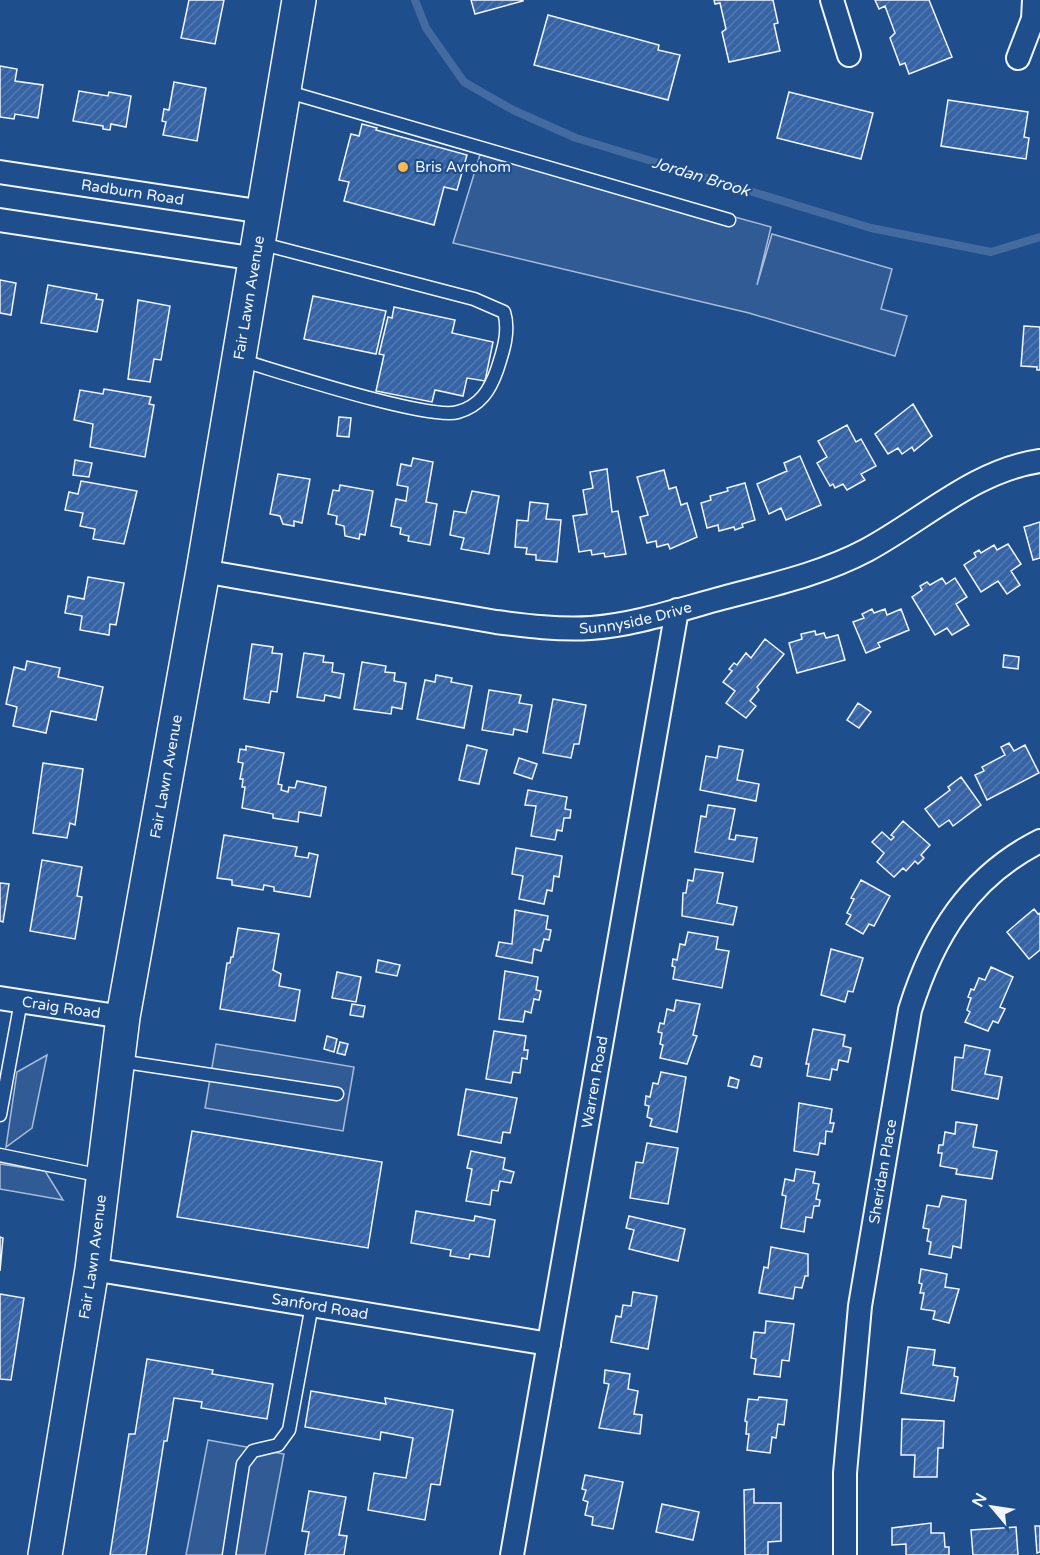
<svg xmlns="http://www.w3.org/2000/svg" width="1040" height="1555" viewBox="0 0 1040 1555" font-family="'Varela Round',sans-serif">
<defs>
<pattern id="building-hatch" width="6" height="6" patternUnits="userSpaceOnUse" patternTransform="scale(1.5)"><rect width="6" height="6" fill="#3563a3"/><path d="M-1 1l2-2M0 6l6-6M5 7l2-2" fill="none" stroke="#537ab1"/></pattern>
</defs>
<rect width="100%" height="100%" fill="#1f4e8c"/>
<path fill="#305b95" stroke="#a8bbd7" stroke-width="1.5" d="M482,148L771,227L757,285L772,234L892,269L881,309L907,316L895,356L749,313L453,243Z
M216,1044L354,1067L343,1131L205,1108Z
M47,1055L32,1128L6,1147L17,1072Z
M0,1164L45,1171L63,1200L0,1189Z
M208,1440L284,1454L265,1555H186Z"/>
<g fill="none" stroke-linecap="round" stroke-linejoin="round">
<path stroke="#446ba0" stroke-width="8" d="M415,0L426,28L464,82L513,110L576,138L871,228L991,252L1040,237"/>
</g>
<path fill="url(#building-hatch)" stroke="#f2f6ff" stroke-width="1.5" d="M189,0H224L215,44L181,38Z
M471,0H523V1L475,14Z
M714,0H773L778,23L774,24L780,51L729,62L722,32L726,29L720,3L715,4Z
M875,0H929L952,57L909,74L905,63L900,65L890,38L895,33L885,6L879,9Z
M548,15L659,45L658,50L680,55L668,100L534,65Z
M0,66L17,69L15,81L43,85L38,118L15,114L14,119L0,117Z
M174,82L206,88L197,141L163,135L166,122L162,121L164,109L169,110Z
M79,91L108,96L109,92L131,96L126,127L111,124L110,130L103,129V126L73,121Z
M789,92L873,113L861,159L777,138Z
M948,100L1028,112L1024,137L1029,138L1026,159L941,146Z
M362,124L377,128L376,130L467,155L457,190L444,187L434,225L344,201L349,182L339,180L351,134L359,136Z
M0,280L16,283L11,315L0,313Z
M48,285L97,294L96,299L103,300L97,332L41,323Z
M313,296L386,311L376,354L304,339Z
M138,300L170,306L161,360L154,359L150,382L128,379Z
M394,307L455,320L452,333L493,342L485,381L467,378L463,396L435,390L432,402L376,391L384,355L379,354L388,317L392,318Z
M1024,326L1040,327V370H1037V367L1021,366Z
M104,389L151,397L149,404L154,405L145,457L90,447L93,424L74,420L80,390L103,394Z
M913,404L932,436L914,451L912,447L902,454L898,448L888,454L875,434Z
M339,417L351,418L349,437L337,436Z
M847,425L856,442L861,439L876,466L861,474L865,480L847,490L843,484L835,488L833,484L830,486L817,463L827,457L818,441Z
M800,456L821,505L786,520L781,508L769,514L757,484L787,471L784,463Z
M413,458L433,462L426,502L437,504L430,545L408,541L409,536L400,534L401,528L391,526L396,499L406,501L408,487L397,485L401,464L411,466Z
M75,460L92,463L89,477L73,475Z
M607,469L612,512L618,511L626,554L605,557L604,553L592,555L591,550L579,552L573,516L587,514L583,490L593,488L590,472Z
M664,470L669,489L676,487L681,505L687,503L697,537L670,549L668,544L657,547L656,541L647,543L640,517L648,515L637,477Z
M278,474L310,479L302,523L294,521V526L283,524L280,516L270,514Z
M81,481L137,491L124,544L93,539L95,529L80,526L83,513L65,510L69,492L78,494Z
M745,483L755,520L742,524L743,527L735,530L734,527L719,531L718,525L707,528L701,503L711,500L710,496L728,491L727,488Z
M340,485L373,491L365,535L360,534L359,539L345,536L344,526L336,524L337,516L328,514L333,490L339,491Z
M472,491L499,496L489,554L461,549L464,538L450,535L454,511L466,513Z
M530,502L548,504L546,519L561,520L557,562L536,560V555L526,554L527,548L515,547L517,520L528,521Z
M1040,522V558L1033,560L1024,527Z
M1008,544L1021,564L1011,571L1020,585L1007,594L998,581L981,592L964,565L976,557L974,553L979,550L981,553L994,545L997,550Z
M88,577L124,583L116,625L110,624L109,635L80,630L82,616L65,613L68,596L84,599Z
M942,578L946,584L955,578L967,597L956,604L969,625L952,635L947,628L935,635L912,597L922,590L920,586L927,582L930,585Z
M872,609L874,613L885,609L887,615L901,609L909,630L878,643L880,647L866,653L853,622L864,618L862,614Z
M815,631L816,635L824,633L826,638L838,635L845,660L797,673L789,643L802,639L801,634Z
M765,639L784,654L757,687L759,690L750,701L756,706L746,718L726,703L735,691L723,682L732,671L729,669L734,663L737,665L746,653L751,658Z
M252,644L273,647L272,653L282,654L277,692L271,691L269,703L244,699Z
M304,653L324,656L323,662L333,663L332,672L344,674L340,698L325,695L324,701L297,697Z
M1004,655L1019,657L1018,669L1003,667Z
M27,661L60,668L58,677L103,687L96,720L51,711L46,733L13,726L17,707L6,704L14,667L25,670Z
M362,662L386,666L385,672L395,673L394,681L406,683L402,709L392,707L391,714L354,709Z
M436,675L452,678L451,682L472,686L464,728L417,719L425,680L435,682Z
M489,690L521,695L519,703L532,705L527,732L514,729L513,735L482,730Z
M553,699L586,705L579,744H574L571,758L543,753Z
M858,703L871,712L859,728L847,720Z
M1009,743L1014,751L1025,745L1039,773L987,800L975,775L984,771L982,767L1005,755L1001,747Z
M467,745L487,750L479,784L459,780Z
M246,746L284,753L278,784L282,785L281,790L288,792L289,787L295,788L297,781L326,787L321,816L299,812L298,822L273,818V814L242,808L245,787H242L243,779H240L243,763L238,762L240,749L246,750Z
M719,746L743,750L737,780L759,784L756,801L700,790L706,756L717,758Z
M519,758L537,764L532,779L514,773Z
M43,763L83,769L75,825L70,823L67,838L33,833Z
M961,777L981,805L953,826L949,820L939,827L925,809L950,790L948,787Z
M528,790L567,797L565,809L571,810L570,818H564L562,831L557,830L555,840L531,836L536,806L525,805Z
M708,805L735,809L729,839L735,840L736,835L757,838L753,862L695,852L701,816L706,817Z
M903,821L930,845L921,855L924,858L918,864L915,861L906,871L903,868L894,877L877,862L884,853L872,842L882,832L891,840L894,837L891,835Z
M224,835L297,847L295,856L308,858L309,853L318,855L310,897L274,891V887L264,885L263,890L232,885V880L217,878Z
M516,848L562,856L559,877L554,876L552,891L547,890L544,904L519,899L523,876L512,874Z
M42,860L82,867L77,896L82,897L75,939L30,931Z
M695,869L723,873L717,903L737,907L733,925L682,916L683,893H686L688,880L693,881Z
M861,880L890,896L874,926L869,924L863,934L846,924L851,915L847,913L854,899L851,898Z
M0,883L9,884L3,922L0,921Z
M1034,909L1038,914L1040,913V950L1029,959L1007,932Z
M515,910L548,916L546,929L551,930L549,940L544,939L541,951L534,949L532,963L496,956L499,942L512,944Z
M238,928L279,934L273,970L281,974L279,986L300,990L295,1021L220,1009L227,963H230L231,957H233Z
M688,932L718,937L716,949L729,951L722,988L673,979L675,967L672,966L673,959L677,960L680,944L685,945Z
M831,949L863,958L853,992L848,991L845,1002L821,995Z
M378,960L400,965L397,976L376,972Z
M991,967L1013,977L1000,1007L1005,1009L998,1023L993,1021L988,1031L965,1022L970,1012L967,1010L971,998L968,997L971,989L974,990L979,978L985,980Z
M505,971L538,977L536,990L541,991L539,1000L534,999L531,1013L525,1011L523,1022L499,1019Z
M337,972L361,977L356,1002L332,998Z
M676,1000L700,1004L693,1035L697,1036L687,1064L660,1058L663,1045L660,1044L662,1033L658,1032L660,1023L664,1024L667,1009L674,1011Z
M352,1004L365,1006L363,1017L350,1015Z
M813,1029L845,1035L843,1046L851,1048L848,1062L839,1060L837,1070L832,1069L830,1080L807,1076L809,1064H806Z
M494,1031L526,1036L524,1050H528L527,1059L522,1058L520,1073L513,1072L511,1083L486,1079Z
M327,1036L337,1039L334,1052L324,1049Z
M340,1042L348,1044L345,1055L337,1053Z
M965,1045L990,1050L985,1074L1002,1077L998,1099L952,1090L955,1057L963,1058Z
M754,1056L762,1058L760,1067L751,1065Z
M661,1072L686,1077L677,1132L650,1126L652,1119L647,1117L649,1106L645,1105L646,1096L650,1097L653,1083L658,1084Z
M730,1077L739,1080L737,1088L728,1086Z
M466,1089L517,1098L510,1133L503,1132L501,1143L458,1135Z
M799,1103L832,1109L830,1123H834L832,1132L826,1131L825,1144L820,1143L818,1155L794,1151Z
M956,1122L977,1125L973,1147L997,1151L992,1179L956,1174L957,1169L940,1166L942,1153H938L939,1145H943L945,1132L955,1134Z
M192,1131L382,1162L368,1248L177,1217Z
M647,1143L678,1148L668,1204L630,1198L636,1162L643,1163Z
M471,1151L505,1158L503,1169L514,1172L511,1183L500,1181L498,1191L492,1190L490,1205L466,1201L472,1169L467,1168Z
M796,1169L815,1172L813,1183L819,1184L816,1199L820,1200L819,1206H814L812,1218L806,1217L804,1232L781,1228L786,1196L782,1195L785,1179L794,1181Z
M942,1196L966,1200L961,1248L953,1246L951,1258L929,1254L931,1242L927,1241L929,1229L923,1228L927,1205L939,1207Z
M416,1211L474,1221L475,1216L495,1220L489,1257L470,1254L469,1259L450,1256L451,1250L411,1243Z
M629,1216L685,1229L678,1261L629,1249L634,1230L626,1228Z
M0,1237L3,1238L0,1271Z
M771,1247L808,1254V1276H805L802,1288L795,1287L793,1299L759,1293L764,1267L768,1268Z
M921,1269L947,1274L945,1287L959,1289L949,1323L933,1319L935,1311L921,1309L924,1293H920L922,1284L919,1283Z
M633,1292L657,1296L648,1349L611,1342L616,1316L621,1317L623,1305L631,1306Z
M0,1294L24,1298L11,1380L0,1379Z
M766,1321L794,1324L789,1361L782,1360L780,1377L754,1374L756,1359L751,1358L754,1332L765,1333Z
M908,1347L935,1350L933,1365L955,1368L954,1376L958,1377L954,1401L901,1393Z
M147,1359L213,1370L212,1374L273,1384L267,1419L201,1408L202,1402L174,1398L167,1441H164L146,1555H110L129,1434H135Z
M605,1370L630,1374L628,1389L638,1391L634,1414L642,1415L640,1434L599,1428L609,1384L604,1383Z
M311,1391L386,1404L385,1398L453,1410L440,1485L431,1484L425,1520L368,1510L374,1473L406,1478L413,1438L381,1432L380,1440L305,1427Z
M759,1397L787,1400L784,1425L778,1424L776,1438L772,1437L770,1453L747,1450L749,1434H746L747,1422L745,1421L748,1399L758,1400Z
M902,1419L944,1421L943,1448H938L937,1477H914L915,1455H901Z
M585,1475L623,1482L613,1529L592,1525L593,1517L585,1515L588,1502L583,1500L586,1490L582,1489Z
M754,1489V1503H781V1541L768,1542V1555H745L744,1490Z
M309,1491L346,1497L339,1535L347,1536L344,1555H305L309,1532L302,1531Z
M662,1504L699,1512L693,1540L656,1532Z
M931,1523V1533H944L945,1547H949V1555H906V1544L892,1545V1528Z
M1035,1526H1040V1552L1037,1553Z
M1016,1527L1018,1555H973L971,1530Z"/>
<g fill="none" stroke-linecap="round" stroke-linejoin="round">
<g stroke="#f2f6ff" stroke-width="15">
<path id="lane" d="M285,91L729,220
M240,360C278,371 429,421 458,412C480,406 490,390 497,370C503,352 510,331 504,312L474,299L259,243
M119,1061L337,1094
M0,1115L21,1001
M0,1155L102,1176
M229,1555L243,1464L253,1451L278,1445L289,1430L312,1305"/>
</g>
<g stroke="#f2f6ff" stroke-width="26">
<g id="street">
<path d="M832,0L849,55"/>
<path d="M1018,58L1033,19L1034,0"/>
<path id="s1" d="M0,172L263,212"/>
<path d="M0,220L256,259"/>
<path id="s2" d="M203,571L496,622C527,626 559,630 591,628C633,625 675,611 715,600C766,586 820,575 867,550C923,520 975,470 1040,461"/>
<path id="s3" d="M0,998L123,1017"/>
<path id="s4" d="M92,1269L549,1344"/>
<path id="s5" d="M512,1555L677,610"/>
<path id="s6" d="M845,1555V1473L860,1306L910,1010C933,936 969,877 1040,841"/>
</g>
</g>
<g stroke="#f2f6ff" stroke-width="36">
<g id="secondary">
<path id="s7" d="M45,1555L92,1269L123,1017L203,571L299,0"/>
</g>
</g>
<use href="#lane" stroke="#1f4e8c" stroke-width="12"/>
<use href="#street" stroke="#1f4e8c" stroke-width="22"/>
<use href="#secondary" stroke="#1f4e8c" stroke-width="33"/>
</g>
<circle fill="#ffb74d" stroke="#1f4e8c" stroke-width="2" cx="403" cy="167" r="6"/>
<g text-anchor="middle" stroke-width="4.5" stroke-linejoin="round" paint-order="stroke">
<g font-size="15" fill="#f2f6ff" stroke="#1f4e8c" text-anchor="start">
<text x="415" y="172">Bris Avrohom</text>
</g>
<g font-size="15" fill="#f2f6ff" stroke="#1f4e8c">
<text dy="5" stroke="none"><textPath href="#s1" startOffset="134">Radburn Road</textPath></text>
<text dy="5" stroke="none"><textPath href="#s7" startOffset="1274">Fair Lawn Avenue</textPath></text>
<text dy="5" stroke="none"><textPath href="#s2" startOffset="438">Sunnyside Drive</textPath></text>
<text dy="5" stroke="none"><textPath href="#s7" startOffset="788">Fair Lawn Avenue</textPath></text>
<text dy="5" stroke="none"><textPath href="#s3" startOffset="62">Craig Road</textPath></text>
<text dy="5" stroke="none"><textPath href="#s5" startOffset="480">Warren Road</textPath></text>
<text dy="5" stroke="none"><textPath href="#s6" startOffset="386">Sheridan Place</textPath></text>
<text dy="5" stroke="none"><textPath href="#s7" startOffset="302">Fair Lawn Avenue</textPath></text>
<text dy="5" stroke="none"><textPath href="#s4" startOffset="231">Sanford Road</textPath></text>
</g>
<g font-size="16" font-style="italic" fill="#f2f6ff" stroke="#1f4e8c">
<text transform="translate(701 176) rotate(17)" y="6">Jordan Brook</text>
</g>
</g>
<g transform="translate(992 1507) rotate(299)" stroke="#1f4e8c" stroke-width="4.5" paint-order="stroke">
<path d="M0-4.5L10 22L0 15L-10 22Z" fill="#f2f6ff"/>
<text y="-9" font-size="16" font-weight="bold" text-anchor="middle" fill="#f2f6ff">N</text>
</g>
</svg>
